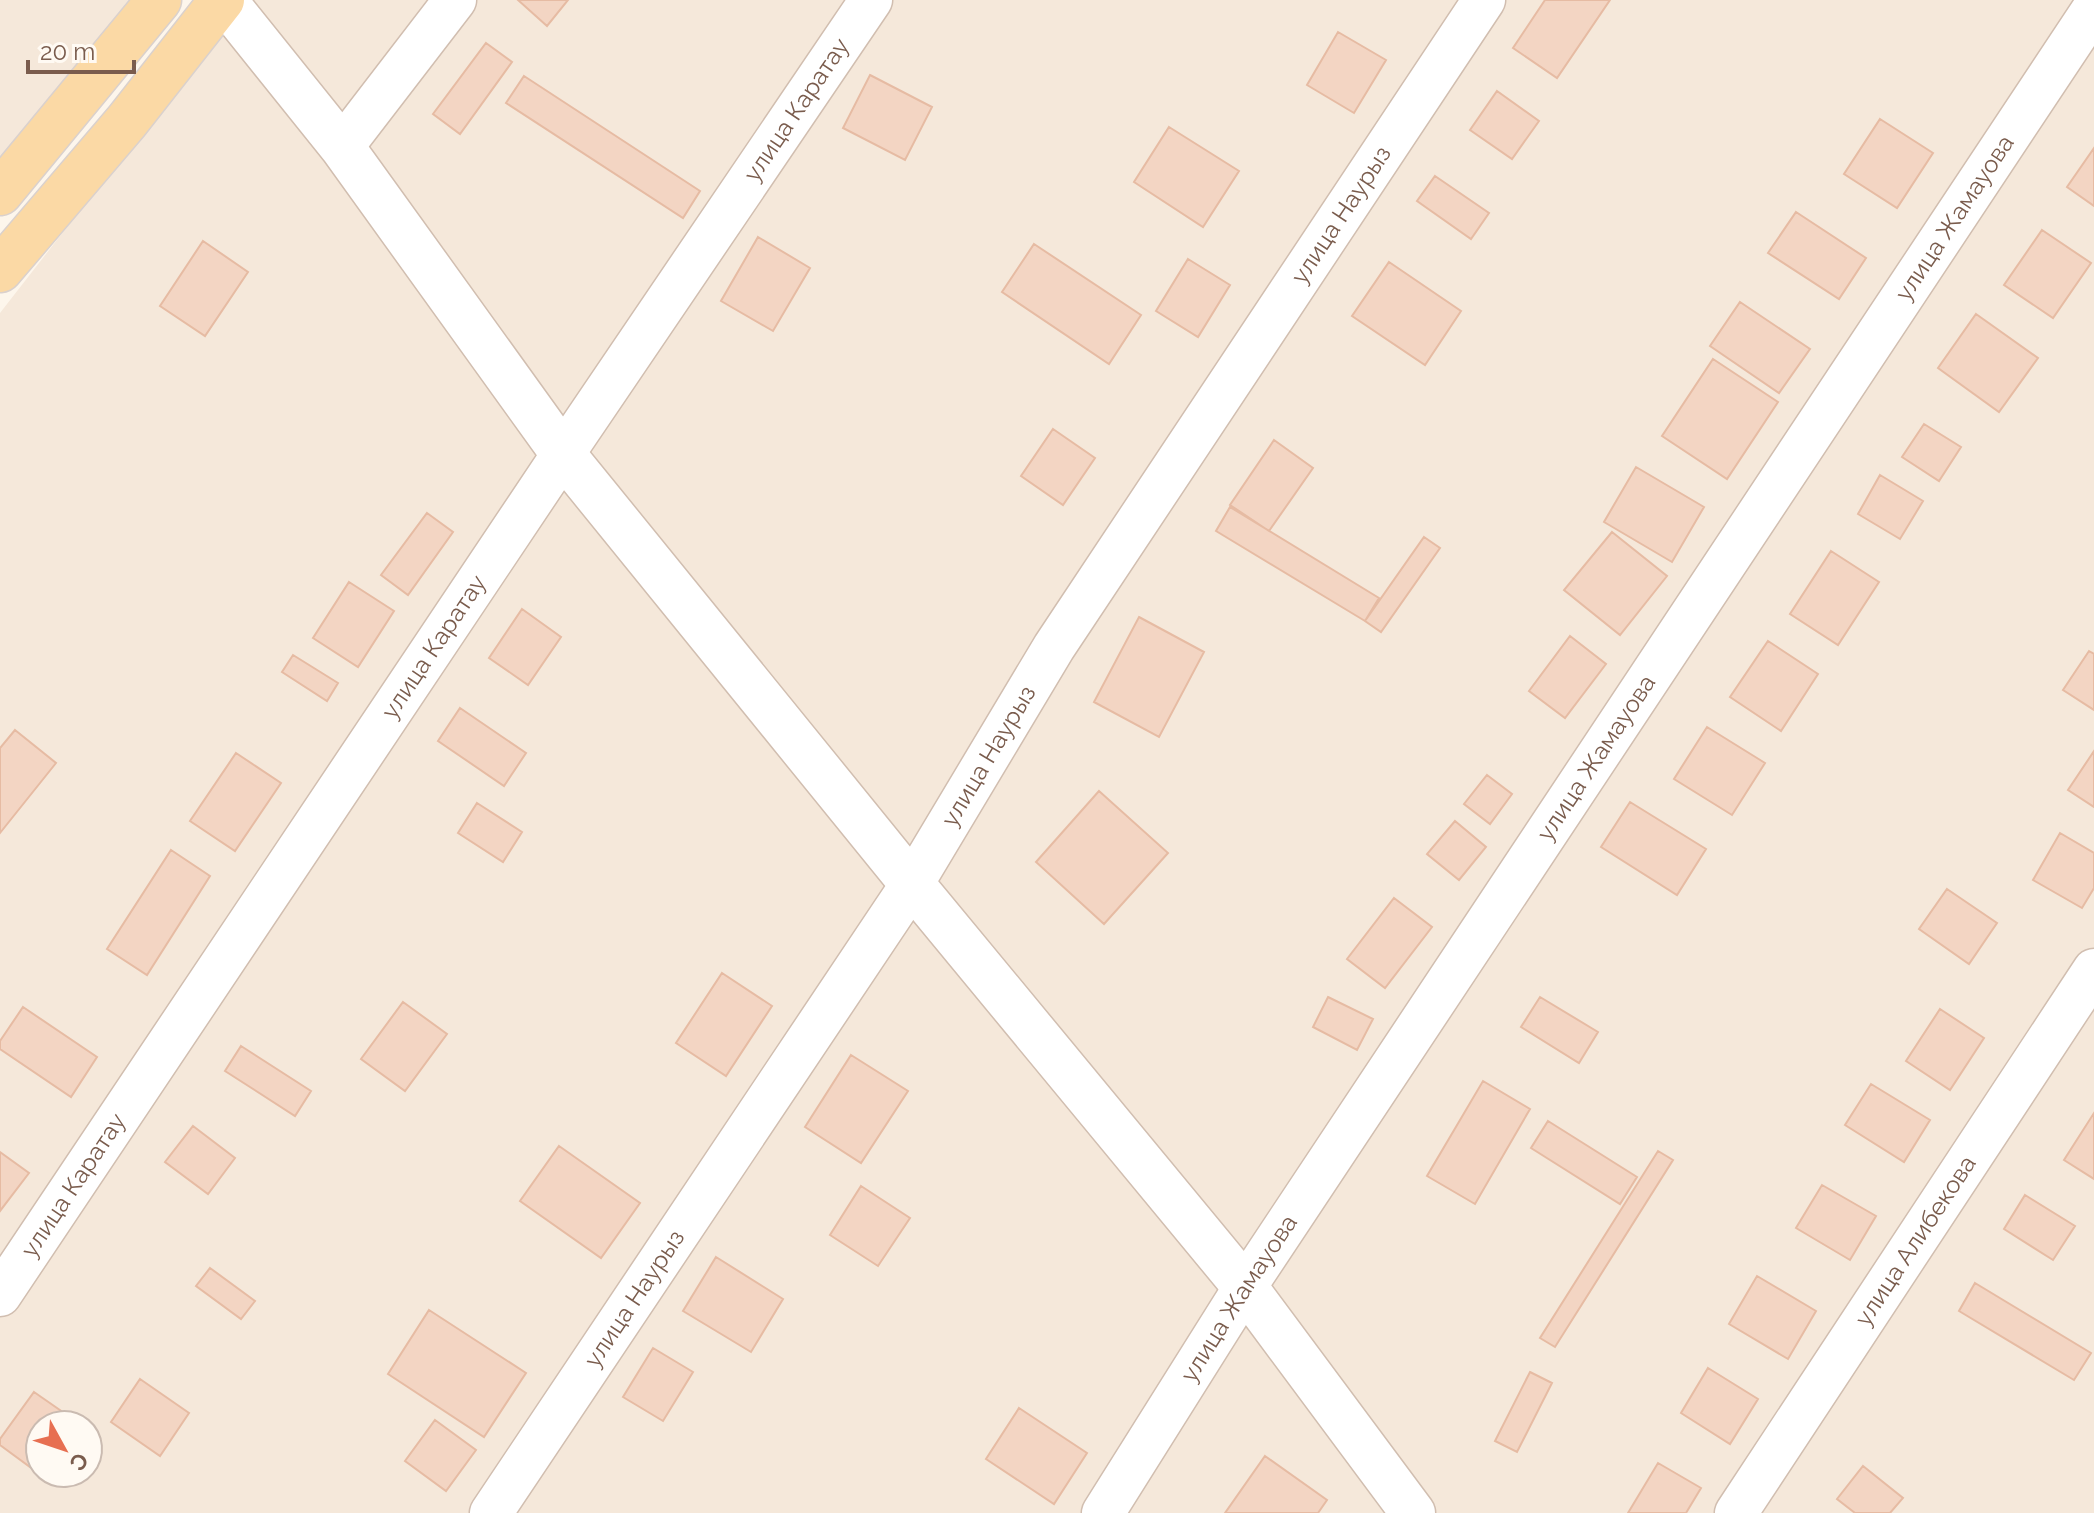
<svg xmlns="http://www.w3.org/2000/svg" width="2094" height="1513" viewBox="0 0 2094 1513" font-family="Raleway,sans-serif">
<rect width="100%" height="100%" fill="#fdf6ec"/>
<path fill="#f5e8da" fill-rule="evenodd" d="M0,0H155L0,177Z
M244,0H2094V1513H0V313ZM40,1425H88V1473H40Z"/>
<path fill="#f3d5c3" stroke="#e6bba3" stroke-width="2" d="M518,0H568L547,26Z
M1545,0H1610L1557,78L1513,48Z
M1338,32L1386,60L1354,113L1307,85Z
M486,43L512,62L460,134L433,114Z
M870,75L932,107L905,160L843,128Z
M524,76L700,191L683,218L506,103Z
M1497,91L1539,121L1512,159L1470,130Z
M1880,119L1933,153L1897,208L1844,174Z
M1169,127L1239,171L1203,227L1134,182Z
M2094,148V206L2067,187Z
M1435,176L1489,213L1471,239L1417,201Z
M1796,212L1866,258L1839,299L1768,253Z
M2042,230L2091,263L2053,318L2004,285Z
M758,237L810,268L773,331L721,301Z
M203,241L248,272L205,336L160,306Z
M1034,244L1141,315L1109,364L1002,292Z
M1188,259L1230,285L1198,337L1156,311Z
M1389,262L1461,311L1425,365L1352,316Z
M1740,302L1810,349L1779,393L1710,346Z
M1976,314L2038,358L1999,412L1938,368Z
M1713,359L1778,402L1727,479L1662,436Z
M1924,424L1961,447L1939,481L1902,457Z
M1053,429L1095,458L1063,505L1021,476Z
M1274,440L1313,468L1269,531L1230,505Z
M1636,467L1704,507L1672,562L1604,522Z
M1880,475L1923,501L1900,539L1858,514Z
M1230,507L1379,598L1365,621L1216,531Z
M427,513L453,532L408,595L381,575Z
M1612,532L1667,576L1620,635L1564,590Z
M1424,537L1440,548L1381,632L1365,621Z
M1831,551L1879,582L1838,645L1790,614Z
M349,582L394,611L358,667L313,638Z
M522,609L561,637L528,685L489,658Z
M1139,617L1204,652L1159,737L1094,702Z
M1570,636L1606,664L1565,718L1529,691Z
M1768,641L1818,674L1781,731L1730,697Z
M2089,651L2094,654V710L2063,690Z
M293,655L338,683L327,701L282,672Z
M460,708L526,753L504,786L438,741Z
M1707,727L1765,763L1732,815L1674,779Z
M15,730L56,763L0,833V748Z
M2094,751V807L2068,790Z
M236,753L281,783L235,851L190,821Z
M1487,775L1512,794L1490,824L1464,804Z
M1099,791L1168,853L1104,924L1036,862Z
M1630,802L1706,849L1677,895L1601,847Z
M477,803L522,832L503,862L458,833Z
M1455,821L1486,847L1459,880L1427,854Z
M2060,833L2094,853V888L2082,908L2033,880Z
M171,850L210,876L147,975L107,949Z
M1947,889L1997,923L1969,964L1919,929Z
M1394,898L1432,927L1385,988L1347,959Z
M722,973L772,1006L726,1076L676,1043Z
M1328,997L1373,1019L1357,1050L1313,1027Z
M1540,997L1598,1032L1579,1063L1521,1027Z
M403,1002L447,1034L405,1091L361,1059Z
M23,1007L97,1057L71,1097L0,1049V1041Z
M1940,1009L1984,1038L1950,1090L1906,1061Z
M241,1046L311,1091L295,1116L225,1071Z
M851,1055L908,1091L861,1163L805,1127Z
M1483,1081L1530,1109L1475,1204L1427,1176Z
M1871,1084L1930,1120L1904,1162L1845,1125Z
M2094,1113V1179L2064,1160Z
M1548,1121L1637,1177L1620,1204L1531,1148Z
M193,1126L235,1158L208,1194L165,1162Z
M559,1146L640,1203L601,1258L520,1201Z
M1658,1151L1673,1160L1555,1347L1540,1338Z
M0,1152L29,1173L0,1211Z
M1822,1185L1876,1216L1850,1260L1796,1228Z
M861,1186L910,1218L878,1266L830,1235Z
M2025,1195L2075,1226L2053,1260L2004,1229Z
M716,1257L783,1299L751,1352L683,1311Z
M210,1268L255,1301L241,1319L196,1286Z
M1757,1276L1816,1311L1788,1359L1729,1324Z
M1975,1283L2091,1353L2074,1380L1959,1311Z
M429,1310L526,1373L484,1437L388,1374Z
M653,1348L693,1372L663,1421L623,1397Z
M1708,1368L1758,1399L1730,1444L1681,1413Z
M1530,1372L1552,1383L1517,1452L1495,1441Z
M140,1379L189,1413L160,1456L111,1422Z
M34,1392L67,1415L60,1425H40V1453L30,1467L0,1445V1439Z
M1019,1408L1087,1453L1054,1504L986,1459Z
M435,1420L476,1450L446,1491L405,1461Z
M1265,1456L1327,1500L1318,1513H1225Z
M1658,1463L1701,1488L1686,1513H1628Z
M1863,1466L1903,1498L1890,1513H1855L1837,1499Z"/>
<g fill="none" stroke-linecap="round" stroke-linejoin="round">
<g stroke="#d1beb0" stroke-width="45">
<g id="minor">
<path d="M342,147L455,0"/>
<path id="s1" d="M0,1295L563,454L871,0"/>
<path id="s2" d="M491,1513L912,884L1054,647L1484,0"/>
<path id="s3" d="M1103,1513L1245,1287L2094,8"/>
<path id="s4" d="M1736,1513L2094,970"/>
</g>
</g>
<g stroke="#d1beb0" stroke-width="47">
<path id="tertiary" d="M224,0L342,147L563,454L912,884L1245,1287L1413,1513"/>
</g>
<g stroke="#dad1cd" stroke-width="47">
<path id="primary" d="M0,193L159,0
M0,270L127,121L222,0"/>
</g>
<use href="#minor" stroke="#fff" stroke-width="42"/>
<use href="#tertiary" stroke="#fff" stroke-width="44"/>
<use href="#primary" stroke="#fbd9a5" stroke-width="44"/>
</g>
<g text-anchor="middle" stroke-width="7" stroke-linejoin="round" paint-order="stroke">
<g font-size="24" fill="#7a5c4d" stroke="#fffaf3">
<text dy="8" stroke="none"><textPath href="#s1" startOffset="1428">улица Каратау</textPath></text>
<text dy="8" stroke="none"><textPath href="#s2" startOffset="1552">улица Наурыз</textPath></text>
<text dy="8" stroke="none"><textPath href="#s3" startOffset="1550">улица Жамауова</textPath></text>
<text dy="8" stroke="none"><textPath href="#s1" startOffset="780">улица Каратау</textPath></text>
<text dy="8" stroke="none"><textPath href="#s2" startOffset="906">улица Наурыз</textPath></text>
<text dy="8" stroke="none"><textPath href="#s3" startOffset="902">улица Жамауова</textPath></text>
<text dy="8" stroke="none"><textPath href="#s1" startOffset="132">улица Каратау</textPath></text>
<text dy="8" stroke="none"><textPath href="#s4" startOffset="326">улица Алибекова</textPath></text>
<text dy="8" stroke="none"><textPath href="#s3" startOffset="254">улица Жамауова</textPath></text>
<text dy="8" stroke="none"><textPath href="#s2" startOffset="258">улица Наурыз</textPath></text>
</g>
</g>
<g transform="translate(64 1449) rotate(130)"><circle r="38" fill="#fffaf3" stroke="#cabbb1" stroke-width="2"/>
<path d="M0-6L14 30L0 20L-14 30Z" fill="#e76f51"/>
<text y="-12" font-size="22" font-weight="bold" text-anchor="middle" fill="#7a5c4d">С</text>
</g>
<path d="M28 60v12h106v-12" fill="none" stroke="#7a5c4d" stroke-width="4"/>
<text x="40" y="60" font-size="24" fill="#7a5c4d" stroke="#fffaf3" stroke-width="6" paint-order="stroke">20 m</text>
</svg>
